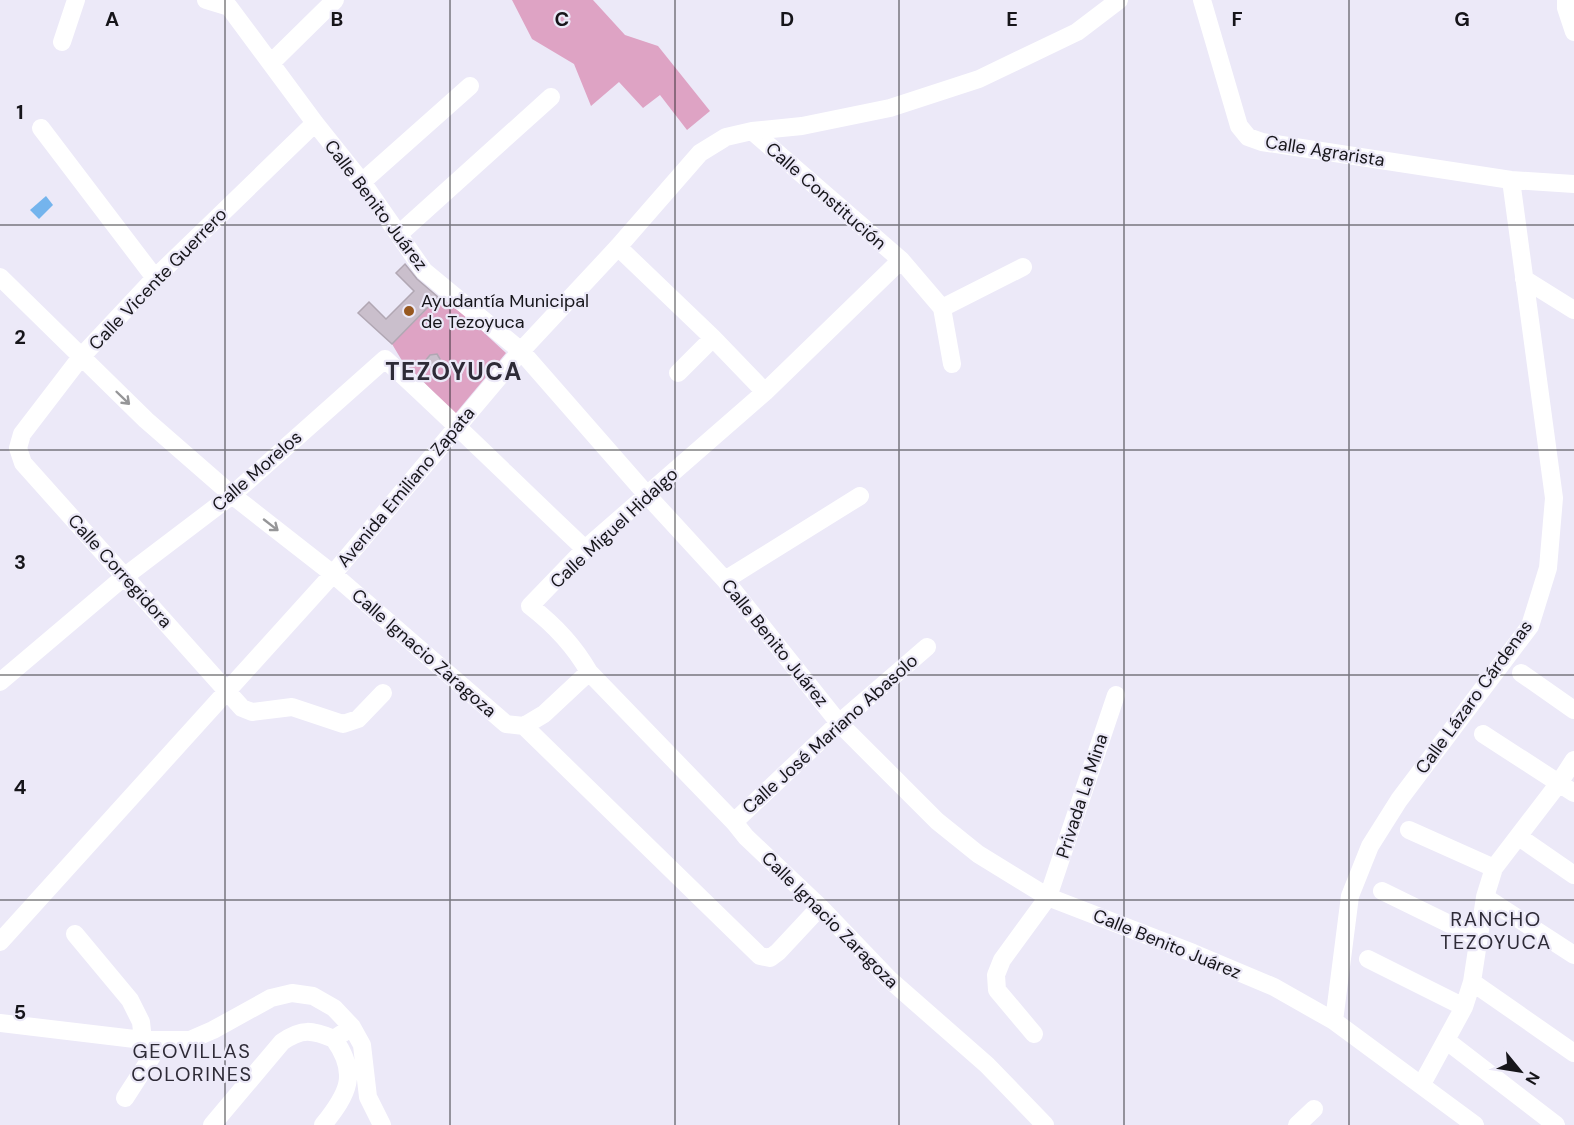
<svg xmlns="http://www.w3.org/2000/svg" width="1574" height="1125" viewBox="0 0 1574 1125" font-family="'DM Sans',sans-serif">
<rect width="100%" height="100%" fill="#ece9f8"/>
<path fill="#dea3c4" d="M512,0H593L625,35L658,46L710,111L687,130L660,95L643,108L619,82L591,106L574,64L532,39Z
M442,294L506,353L455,414L401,359L392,344Z"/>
<path fill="#74b4ed" d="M46,196L53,205L39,219L30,210Z"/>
<path fill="#cabfcc" stroke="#b1a7b3" stroke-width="1.5" d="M405,264L417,279L438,297L392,344L358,313L369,302L386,319L414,291L396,273Z
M437,354L440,359V364L435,368L428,366L426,360L430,355Z"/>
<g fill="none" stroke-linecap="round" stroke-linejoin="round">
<path stroke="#fff" stroke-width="18" d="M206,0L229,7L315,123L362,182L424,271L521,351L647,495L725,580L839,723L937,821L978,854L1048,897L1193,953L1274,987L1334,1021L1475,1125
M1202,0L1239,126L1248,137L1262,142L1511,180L1574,184
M1566,0V8L1574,32
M62,42L76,0
M271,63L335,0
M315,123L155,278L81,357L22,434L18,448L23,463L242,708L252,712L292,707L343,724L358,719L383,693
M41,128L155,278
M752,131L901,260L942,308L952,364
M362,182L470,86
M399,234L551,97
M618,247L713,338L765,392
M901,260L765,392L585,549L530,606C552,623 575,647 589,672L734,822L746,837L820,907L889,979L987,1065L1045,1125
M0,277L146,420L232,495L333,574L506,724L524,726L544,714L589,672
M1524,279L1574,310
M942,308L1023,267
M678,373L713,338
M725,580L860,496
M1521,673L1574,710
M0,682L124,577L232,495L385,359C453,421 518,486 585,549
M524,726L760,956L770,958L778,952L820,907
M1483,734L1574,793
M734,822L839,723L927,647
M1409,830L1494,868
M1519,837L1574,875
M1382,891L1478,938
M1485,897L1574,955
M75,934L130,1000L141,1022L143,1040
M0,942L333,574L521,351L618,247L700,153L726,137L752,131L802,126L890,108L979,79L1077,32L1119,0
M1368,959L1464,1007
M1472,982L1574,1053
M1334,1021L1350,896L1370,846L1399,800L1530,626L1548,568L1554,498L1511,180
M0,1023L143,1040H190L213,1030L271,998L292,993L313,996L334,1008L352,1027L362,1045L368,1097L382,1125
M1034,1034L997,990L996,975L1002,960L1048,897L1116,695
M1447,1041L1556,1125
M1422,1084L1464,1007L1472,982L1485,897L1494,868L1559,783L1574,760
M125,1098L154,1053L156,1040
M212,1125L282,1042C302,1028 312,1030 334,1039L352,1027
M323,1125C348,1094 359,1074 334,1039
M1297,1125L1314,1109"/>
</g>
<defs><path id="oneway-shaft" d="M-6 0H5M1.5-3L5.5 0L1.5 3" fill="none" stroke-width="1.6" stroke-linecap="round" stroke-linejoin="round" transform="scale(1.5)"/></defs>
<g stroke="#969698">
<use href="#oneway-shaft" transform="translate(123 398) rotate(44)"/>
<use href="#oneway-shaft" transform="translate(271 525) rotate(38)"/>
</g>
<path fill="none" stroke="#16151a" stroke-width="1.5" stroke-opacity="0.55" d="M225,0V1125M450,0V1125M675,0V1125M899,0V1125M1124,0V1125M1349,0V1125M0,225H1574M0,450H1574M0,675H1574M0,900H1574"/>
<circle fill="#975820" stroke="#ece9f8" stroke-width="2" cx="409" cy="311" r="6"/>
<g text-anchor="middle" stroke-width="4.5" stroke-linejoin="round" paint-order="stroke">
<g font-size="18" fill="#16151a" stroke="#ece9f8">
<text transform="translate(1325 151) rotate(9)" y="6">Calle Agrarista</text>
<text transform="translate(826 196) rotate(41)" y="6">Calle Constitución</text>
<text transform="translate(376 205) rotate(53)" y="6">Calle Benito Juárez</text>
<text transform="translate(158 279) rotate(-46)" y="6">Calle Vicente Guerrero</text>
<text transform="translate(257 471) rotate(-41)" y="6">Calle Morelos</text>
<text transform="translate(406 487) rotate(-50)" y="6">Avenida Emiliano Zapata</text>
<text transform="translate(614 528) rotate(-43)" y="6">Calle Miguel Hidalgo</text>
<text transform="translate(120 571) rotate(48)" y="6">Calle Corregidora</text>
<text transform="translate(775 643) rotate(51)" y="6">Calle Benito Juárez</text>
<text transform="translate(424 653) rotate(41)" y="6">Calle Ignacio Zaragoza</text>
<text transform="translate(1474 697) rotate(-54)" y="6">Calle Lázaro Cárdenas</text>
<text transform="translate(830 734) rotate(-42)" y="6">Calle José Mariano Abasolo</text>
<text transform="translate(1082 796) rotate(-72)" y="6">Privada La Mina</text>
<text transform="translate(830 920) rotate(45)" y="6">Calle Ignacio Zaragoza</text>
<text transform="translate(1167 944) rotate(22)" y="6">Calle Benito Juárez</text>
</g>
<g font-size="18" fill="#16151a" stroke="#ece9f8" text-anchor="start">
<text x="421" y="307">Ayudantía Municipal<tspan x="421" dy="21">de Tezoyuca</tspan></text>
</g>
<g font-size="20" letter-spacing="1.5" fill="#2e2b37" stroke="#ece9f8">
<text x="1496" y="926">RANCHO<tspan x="1496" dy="23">TEZOYUCA</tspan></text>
<text x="192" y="1058">GEOVILLAS<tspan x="192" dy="23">COLORINES</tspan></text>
</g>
<g font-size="24" font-weight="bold" letter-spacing="1.5" fill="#2e2b37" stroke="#ece9f8">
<text x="454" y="380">TEZOYUCA</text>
</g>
</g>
<g font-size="20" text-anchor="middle" font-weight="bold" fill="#16151a" stroke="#ece9f8" stroke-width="4.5" stroke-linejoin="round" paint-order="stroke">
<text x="112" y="26">A</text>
<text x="337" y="26">B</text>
<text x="562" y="26">C</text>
<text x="787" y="26">D</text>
<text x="1012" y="26">E</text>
<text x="1237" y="26">F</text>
<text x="1462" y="26">G</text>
<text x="20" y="119">1</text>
<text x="20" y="344">2</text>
<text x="20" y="569">3</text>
<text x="20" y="794">4</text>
<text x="20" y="1019">5</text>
</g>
<g transform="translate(1520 1071) rotate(120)" stroke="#ece9f8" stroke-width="4.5" paint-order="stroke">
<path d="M0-4.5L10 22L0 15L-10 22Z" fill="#16151a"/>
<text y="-9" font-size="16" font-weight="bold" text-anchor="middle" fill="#16151a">N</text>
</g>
</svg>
